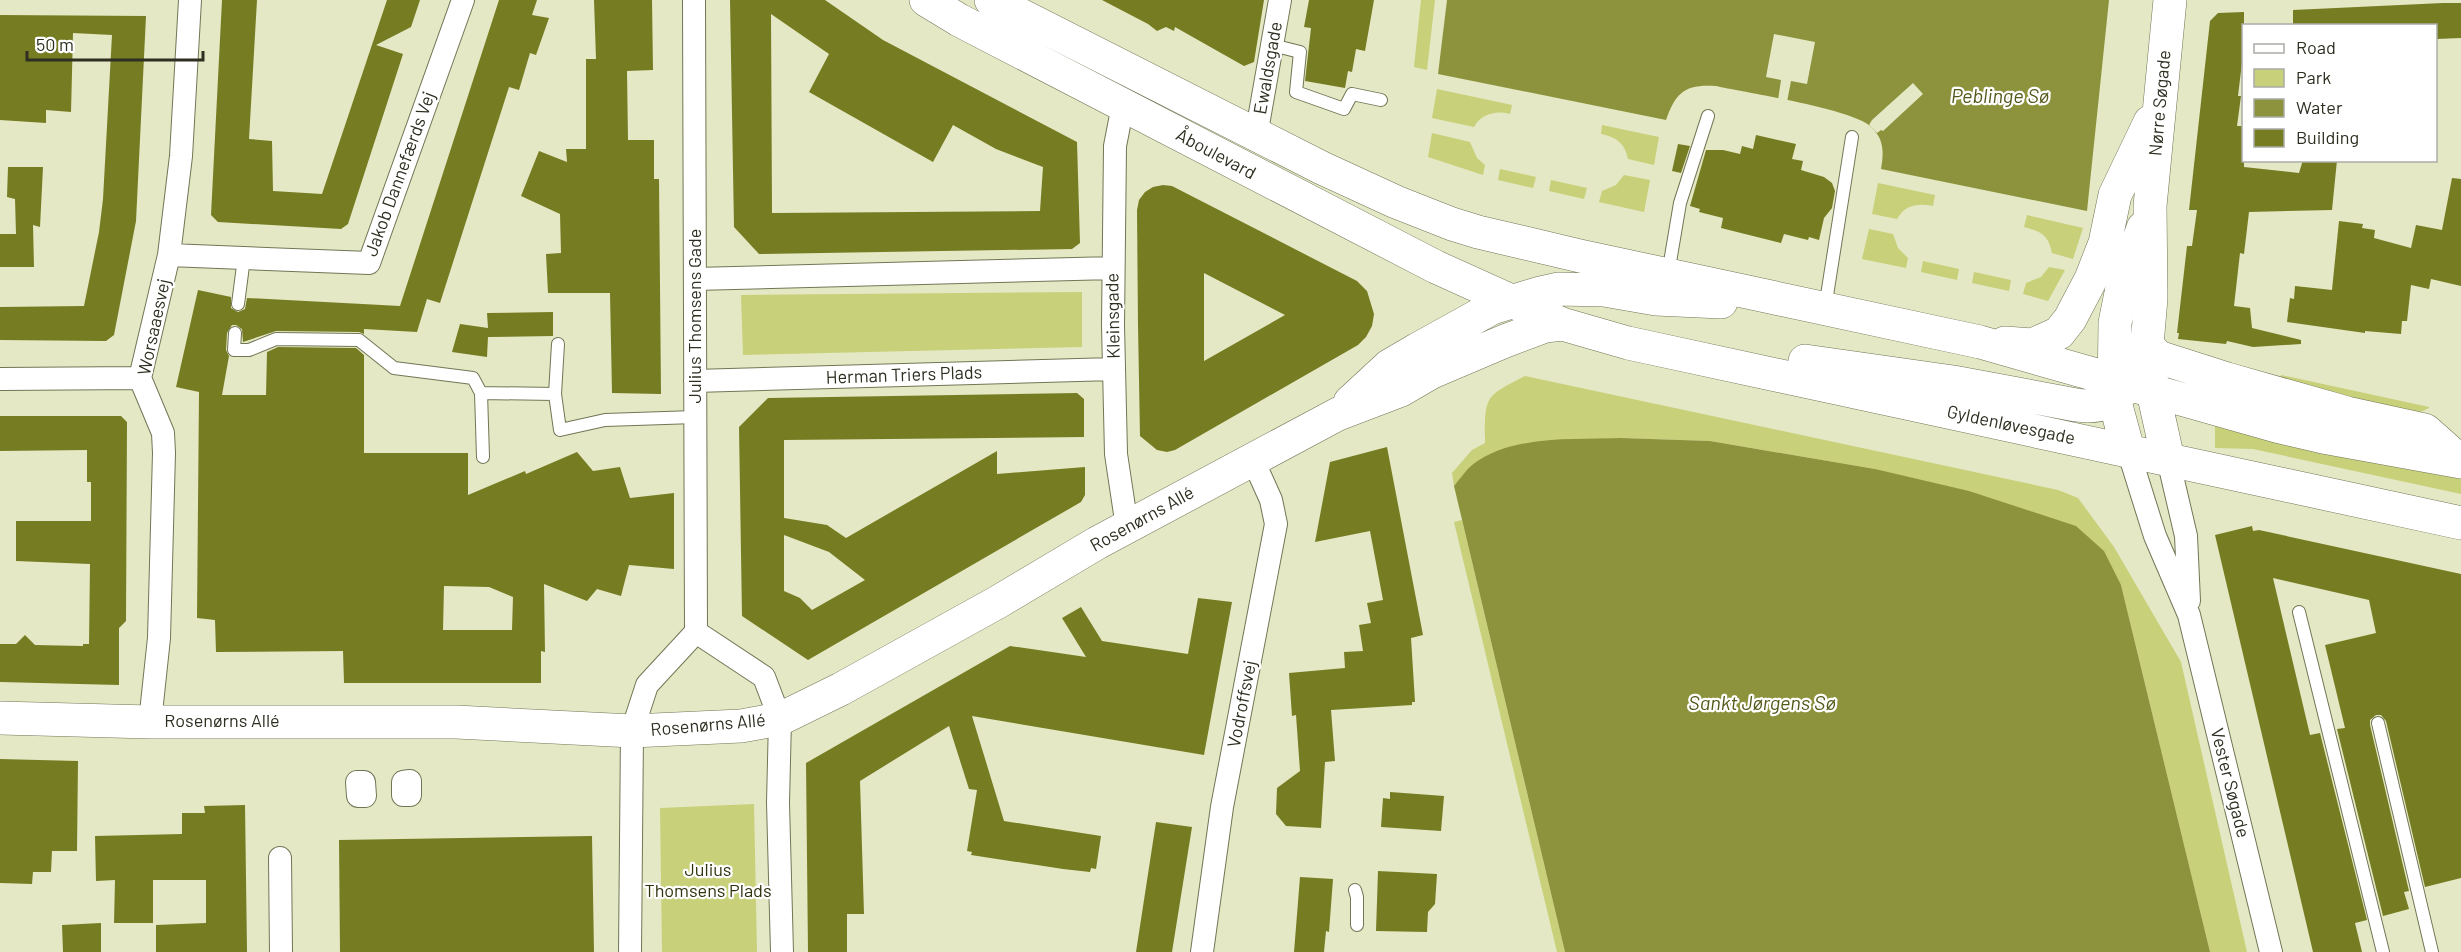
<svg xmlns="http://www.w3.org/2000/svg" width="2461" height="952" viewBox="0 0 2461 952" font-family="Barlow,sans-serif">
<rect width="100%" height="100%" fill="#e4e8c4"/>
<path fill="#c8d079" d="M1421,0H1435L1427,70L1414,67Z
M1437,89L1512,105L1510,114C1496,110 1481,114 1474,127L1432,118Z
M1602,125L1659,137L1654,165L1628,159C1625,143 1616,137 1601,134Z
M1432,133L1470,142L1477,158L1485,165L1483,175L1428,157Z
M1500,169L1536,177L1533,188L1498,180Z
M1624,175L1650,180L1644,212L1599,202L1602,191L1616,185Z
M1551,180L1587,188L1584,199L1549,191Z
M1878,183L1935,195L1933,206C1919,203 1905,204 1897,219L1872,214Z
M2027,215L2083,228L2073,259L2052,253C2049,236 2041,231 2024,227Z
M1869,229L1893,234L1898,248L1908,258L1906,268L1862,259Z
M1923,261L1959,269L1957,280L1921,272Z
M2049,267L2065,270L2048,301L2023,294L2026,283L2041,277Z
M1974,272L2011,280L2009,291L1972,283Z
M1082,292V347L743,355L741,295Z
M2281,375L2429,407V408L2418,413L2279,383Z
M1525,376L2058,490L2078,498L2114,547L2181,662L2247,952H2210L2121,585L1875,469L1710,441L1621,438L1525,443L1472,465L1454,486L1452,473L1472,450L1485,443C1485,396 1484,397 1525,376Z
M2215,426L2308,449L2461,478V494L2253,449L2215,448Z
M1462,520L1565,952H1557L1454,522Z
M754,804L757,952H662L660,808Z"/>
<path fill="#8d933c" d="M1447,0H2109L2087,211L1881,169C1884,152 1884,139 1871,127C1853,109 1747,93 1716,86C1685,84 1676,92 1666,120L1438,74Z
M1621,438L1710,441L1875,469L1969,491L2076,526L2104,551L2121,585L2210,952H1565L1454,486C1460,479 1465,471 1472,465C1512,434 1574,440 1621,438Z"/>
<path fill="#e4e8c4" d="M1774,34L1815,42L1807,84L1791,81L1787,102L1778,100L1781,80L1766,77Z
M1913,83L1923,94L1883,131L1881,130L1877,133L1869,125L1872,120Z"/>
<path fill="#767c22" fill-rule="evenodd" d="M222,0H257L249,139L272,141L273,191L322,194L387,0H420L411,27L376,45L403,54L348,224L341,229L218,222L211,215Z
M499,0H537L532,15L549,18L536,55L530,53L519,90L509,87L440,303L427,299L417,332L364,329V334L359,332L276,331L243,342L242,329L236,325H232L227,333L226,350L229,356L222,395H266L267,352L278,347L356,348L364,355V453H468V495L525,471L526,474L577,452L593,471L620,467L630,498L674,493V569L629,565L621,596L597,589L587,601L544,584L545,652L541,651V683H344L343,651L216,652L215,620L197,618L199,392L176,387L198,290L231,297V308L238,312L245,309L247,298L400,306ZM444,586L489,587L513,597L512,630H443Z
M594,0H652L653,70L627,71L628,140H654V179H659L661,394L612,393L610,293H548L546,254L561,253L560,214L521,196L539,151L567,162L566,149H586V59H596Z
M730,0H825L883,40L1077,142L1080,243L1072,249L759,254L734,227ZM771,14L829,54L809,92L933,162L953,125L996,149L1043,167L1040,211L772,213Z
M1102,0H1264L1254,62L1244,66L1175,27L1174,31L1166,27L1157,31L1148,24Z
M1309,0H1374L1365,51L1356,49L1352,72L1348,71L1345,88L1305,81L1311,28L1304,27Z
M2443,3H2461V38L2436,39V26H2293V10Z
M2244,12V46L2238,96H2241L2237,126H2244V167L2299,173L2303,160H2337L2332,210L2249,212L2244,254L2240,253L2234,306L2250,308L2252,328L2301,340V344L2253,347L2227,341L2226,344L2178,339L2179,333H2177L2187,246H2192L2197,210H2189L2210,21L2218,13Z
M0,15L146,16L136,221L114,335L106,341L0,340V307L84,306L99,232L103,199L112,35L73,33L71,112L46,110V123L0,120Z
M1756,135L1796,144L1792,159L1803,161L1801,170L1824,177L1832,183L1835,191L1832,208L1824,218L1819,240L1809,237L1808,240L1784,234L1781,243L1721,228L1723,218L1699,212L1700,209L1690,206L1706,150H1723L1740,154L1742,146L1753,149Z
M1678,144L1690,146L1681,173L1672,171Z
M8,167H43L40,227L33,225L34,267H0V234H16L15,199L7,197Z
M2452,178L2461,179V286L2431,279L2429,289L2411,285L2407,321H2402L2401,334L2365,331V333L2287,322L2290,298L2294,299L2295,286L2332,290L2339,221L2363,224L2362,228L2375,230L2374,238L2411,248L2416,225L2442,230Z
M1163,185L1172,186L1357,281L1367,291L1374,314L1372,326L1366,337L1358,345L1175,450L1167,452L1157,450L1140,436L1138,325L1137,210L1139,200L1145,192L1153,187ZM1204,273L1285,315L1204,361Z
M553,312V336L488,337L487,357L452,352L460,324L488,328L487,313Z
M1077,393L1084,399V437L784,440V518L827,525L846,538L997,451V474L1085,467V495L1081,502L808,660L742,616L739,427L768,398ZM784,535L829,552L865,580L812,610L800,598L784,591Z
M0,416H121L127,422L126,621L119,628V685L0,682V644H16L25,635L35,645L83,646V644H89L90,564L16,561V521H91V482H87V450L0,451Z
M1387,447L1423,635L1411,638L1415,702H1412V705L1331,710L1335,761L1325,762L1321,828L1286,826L1276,814L1277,788L1300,771L1296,715L1292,716L1289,673L1345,668L1344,652L1363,651L1359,625L1371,623L1367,603L1383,600L1370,531L1315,542L1330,462Z
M2252,526L2253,531L2259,530L2461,574V878L2425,887L2386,721L2381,715H2376L2370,720V725L2409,891L2404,892L2409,909L2383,916L2337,729L2345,728L2325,645L2376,633L2369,600L2273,578L2310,735L2320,733L2367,920L2355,923L2362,952H2313L2215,535Z
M1198,598L1232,602L1204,755L972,716L1004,821L1101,836L1096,869L1091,868L1090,872L1063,869L971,855L972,852L967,851L977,790L969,789L949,726L860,781L864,914H847V952H808L806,763L1010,646L1086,657L1062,618L1081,607L1102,641L1188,654Z
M0,759L78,761L77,851H52L51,872H33L32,884L0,883Z
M1390,792L1444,796L1441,831L1381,827L1383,798L1390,799Z
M245,805L247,952H156V925L206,923V880H153V923H114L115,880L96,881L95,836L182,834V813H205L204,806Z
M1156,822L1192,827L1172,952H1136Z
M592,836L594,952H340L339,840Z
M1378,871L1437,874L1435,904L1428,912L1427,932L1376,931Z
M1300,877L1333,879L1329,932L1326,931L1324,952H1294Z
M101,923V952H63L62,925Z"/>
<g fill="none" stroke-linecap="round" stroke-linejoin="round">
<g stroke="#727656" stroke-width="14">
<path id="lane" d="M1272,45L1300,52L1296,92L1344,109L1352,94L1381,100
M1668,274L1680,203L1708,116
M238,304L244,258
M1825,308L1852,137
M235,333L234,350H249L276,339L359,340L394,368L473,378L481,393L555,394L560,430L605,420L695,417
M481,393L483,457
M555,394L558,344
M2299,612L2383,952
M2378,723L2432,952
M1355,890L1357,897V925"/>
</g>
<g stroke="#727656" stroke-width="24">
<path id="street" d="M1123,105L1115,146L1113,325L1116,454L1127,527
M1256,136L1280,0
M169,255L369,263L463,0
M695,279L1113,268
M0,379L140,378
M695,381L1114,369
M2128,450L2155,536L2189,615L2271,952
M2168,459L2186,536L2189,601
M696,632L764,677L780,719L778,803L782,952
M150,722L159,638L164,453L163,433L140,378L169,255L181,156L190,0
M410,781V795H403V782Z
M357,782H364L365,796H358Z
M280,858L281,952
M630,952L632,731L647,685L696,632L694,0
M1202,952L1222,807L1276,524L1271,500L1253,460"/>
</g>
<g stroke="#727656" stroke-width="34">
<path id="secondary" d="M926,0L959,20L1436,267L1562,324L1628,343L2461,523
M991,0L1322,168L1396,202L1452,224L1478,232L1580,256L1980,342L2276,426L2323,437L2461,462
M2005,343L2032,345L2046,339L2059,333L2070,319L2091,279L2105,243L2115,195L2150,122
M2147,345L2158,357L2227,379L2347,413L2425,430L2461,462
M1805,361L1953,382L2076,405C2122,412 2132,380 2147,345
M1350,402L1389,366L1418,349L1492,308L1540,293L1558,289L1604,290L1656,299L1721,302
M2128,450L2114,398L2115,323L2121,293L2143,228
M2168,459L2153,392L2147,345L2151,298L2150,206L2170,0
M0,718L150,722H456L632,731L741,726L780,719L841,689L998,602L1097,543L1338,414L1401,390L1432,372L1505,341L1545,326L1562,324"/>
</g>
<use href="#lane" stroke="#fff" stroke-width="12"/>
<use href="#street" stroke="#fff" stroke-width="22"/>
<use href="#secondary" stroke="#fff" stroke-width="33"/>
</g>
<g text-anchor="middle" stroke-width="4.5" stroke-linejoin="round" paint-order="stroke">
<g font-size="18" fill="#2e2f21" stroke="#fff">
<text transform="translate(1268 68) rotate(-80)" y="6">Ewaldsgade</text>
<text transform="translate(2160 103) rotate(-85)" y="6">Nørre Søgade</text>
<text transform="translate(1216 154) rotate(28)" y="6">Åboulevard</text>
<text transform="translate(400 174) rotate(-70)" y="6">Jakob Dannefærds Vej</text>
<text transform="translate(695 316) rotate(-90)" y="6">Julius Thomsens Gade</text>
<text transform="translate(1113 316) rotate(-91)" y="6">Kleinsgade</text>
<text transform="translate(154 327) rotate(-78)" y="6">Worsaaesvej</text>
<text transform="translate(904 375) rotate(-2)" y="6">Herman Triers Plads</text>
<text transform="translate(2011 425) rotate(12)" y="6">Gyldenløvesgade</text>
<text transform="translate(1142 519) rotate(-29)" y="6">Rosenørns Allé</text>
<text transform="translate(1242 704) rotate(-79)" y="6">Vodroffsvej</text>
<text x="222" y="727">Rosenørns Allé</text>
<text transform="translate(708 725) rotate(-5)" y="6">Rosenørns Allé</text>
<text transform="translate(2230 783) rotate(76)" y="6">Vester Søgade</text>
</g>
<g font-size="18" fill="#30320d" stroke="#fff">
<text x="708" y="876">Julius<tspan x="708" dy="21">Thomsens Plads</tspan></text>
</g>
<g font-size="20" font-style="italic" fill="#545819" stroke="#fff">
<text x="2000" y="103">Peblinge Sø</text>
<text x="1762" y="710">Sankt Jørgens Sø</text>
</g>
</g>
<rect x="2242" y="24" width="195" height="138" fill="#ffffff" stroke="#abaca6" stroke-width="1.5"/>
<rect x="2254" y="44" width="30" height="9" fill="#ffffff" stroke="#abaca6" stroke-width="1.5"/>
<text x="2296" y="54" font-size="18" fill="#2e2f21">Road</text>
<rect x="2254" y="69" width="30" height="18" fill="#c8d079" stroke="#abaca6" stroke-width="1.5"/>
<text x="2296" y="84" font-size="18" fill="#2e2f21">Park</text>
<rect x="2254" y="99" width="30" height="18" fill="#8d933c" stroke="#abaca6" stroke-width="1.5"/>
<text x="2296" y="114" font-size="18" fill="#2e2f21">Water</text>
<rect x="2254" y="129" width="30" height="18" fill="#767c22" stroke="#abaca6" stroke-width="1.5"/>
<text x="2296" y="144" font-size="18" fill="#2e2f21">Building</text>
<path d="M27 51v9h176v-9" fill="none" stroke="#2e2f21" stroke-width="3"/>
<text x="36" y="51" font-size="18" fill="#2e2f21" stroke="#ffffff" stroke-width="4.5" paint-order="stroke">50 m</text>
</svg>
